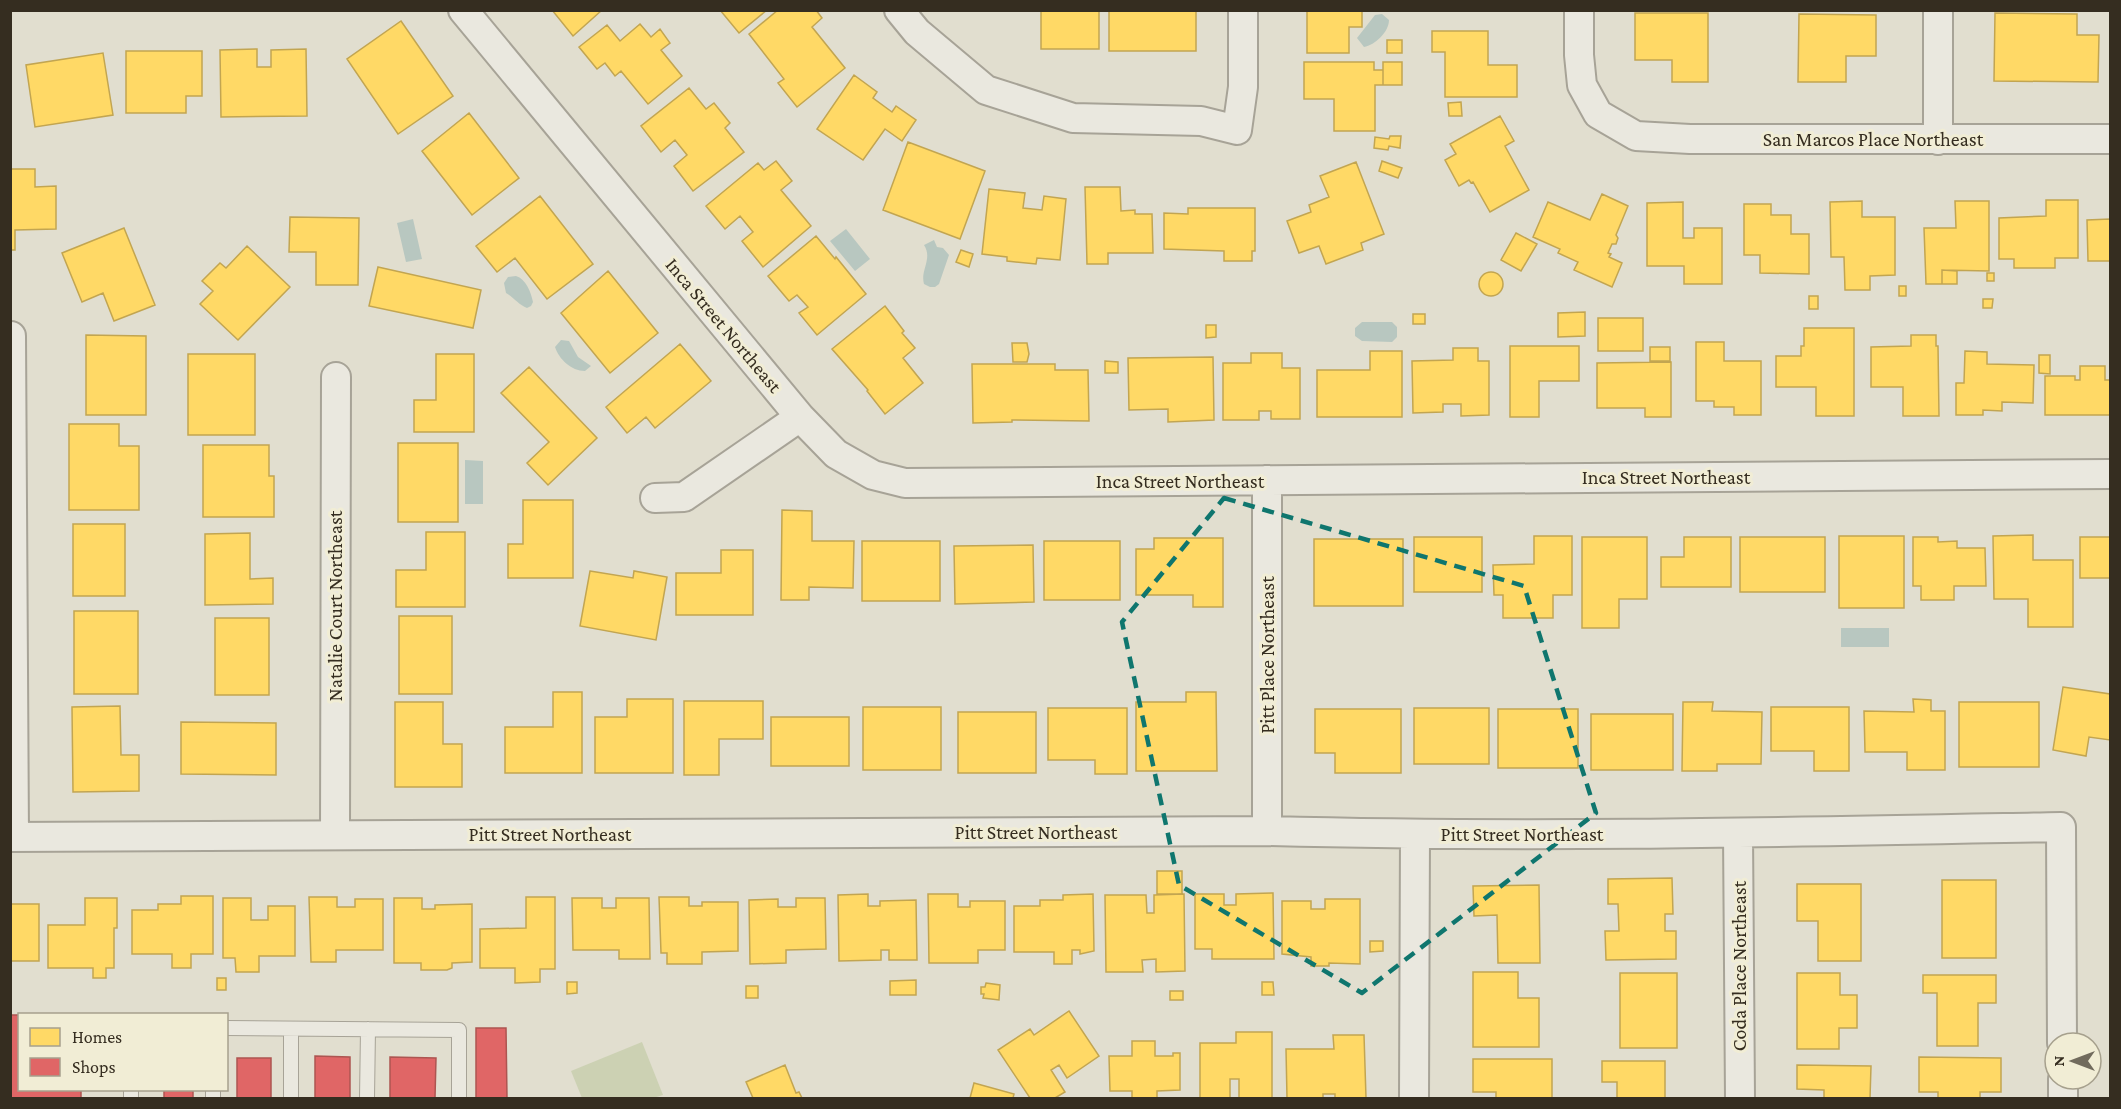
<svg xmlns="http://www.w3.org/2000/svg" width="2121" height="1109" viewBox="0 0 2121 1109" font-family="'Crimson Pro',serif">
<rect width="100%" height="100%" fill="#e1decf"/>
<path fill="#ccd1b3" d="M642,1042L663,1095L653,1098H582L571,1071Z"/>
<path fill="#b8c7c0" d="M1382,14L1389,20C1389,32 1375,45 1364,47L1357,38L1375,15Z
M413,219L422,259L406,262L397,223Z
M846,229L870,259L855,271L830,241Z
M934,240L937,247L943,248L949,255L939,284L935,287H930L924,284C920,270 933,259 924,245Z
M516,276C526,279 531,292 533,302L531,306L527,308C519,305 514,298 506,293L504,283L508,277Z
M1362,322H1392L1397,327V337L1392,342L1362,341L1355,336V328Z
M561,340L569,341L578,357L591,366L585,371C571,371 559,359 555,347Z
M465,460L483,461V504H465Z
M1841,628H1889V647H1841Z"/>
<path fill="#ffd966" stroke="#c2a551" stroke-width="1.5" d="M552,10H602L573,36Z
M720,10H767L739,33Z
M778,10H816L822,18L812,27L845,68L797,107L778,83L784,79L749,34Z
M1041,10H1099V49H1041Z
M1109,10H1196V51H1109Z
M1307,10H1362V27H1349V53H1307Z
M1635,13H1708V82H1672V60H1635Z
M1995,13L2077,14V35H2099L2098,82L1994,81Z
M1799,14L1876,15V56H1846V82H1798Z
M401,21L453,96L398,134L347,59Z
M640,24L651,37L660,29L670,43L661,50L682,76L648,104L621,71L615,76L605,63L597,69L579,47L607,25L620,41Z
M1432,31H1488V65H1517V97H1445V52H1432Z
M1387,40H1402V53H1387Z
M257,49V67H271V50L306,49L307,116L221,117L220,50Z
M126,51H202V96H186V113H126Z
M103,53L113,115L35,127L26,65Z
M1304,62H1374V70H1383V85H1375V131H1334V99H1304Z
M1383,62H1402V85H1383Z
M854,75L877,92L873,98L892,112L896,106L916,120L902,141L885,129L863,160L817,129Z
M689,88L706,109L714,103L730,123L725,128L744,152L693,191L674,166L687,155L675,140L661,152L641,126Z
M1461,102L1462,116H1449L1448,103Z
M469,113L519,178L472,215L422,151Z
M1500,116L1514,141L1505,146L1529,190L1490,212L1473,182L1471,183L1469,180L1459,186L1445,160L1456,154L1450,144Z
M1390,136H1401L1400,148L1389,146L1388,150L1374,148L1375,137L1389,139Z
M908,142L985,171L960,239L883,210Z
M776,161L792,181L781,190L811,226L763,267L742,241L753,232L740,216L725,229L706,206L758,163L764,170Z
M1382,161L1402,168L1398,178L1379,171Z
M1356,162L1384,234L1361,243L1363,250L1326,264L1319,246L1299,253L1287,221L1311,212L1309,205L1329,197L1320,176Z
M10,169H35V187L56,186V229L15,230V250H10Z
M1085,187H1120L1121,211L1135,210V214H1152L1153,253H1108V264H1087Z
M989,189L1025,193L1023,208L1042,210L1044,196L1066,199L1060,260L1037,258L1036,264L1007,261V257L982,254Z
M1602,194L1628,206L1616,235L1618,238L1616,244H1612L1608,253L1611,254L1609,257L1622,263L1612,287L1574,270L1578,262L1558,253L1560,249L1533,237L1548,202L1590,220Z
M540,196L593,264L547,299L515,258L497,272L476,246Z
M2046,200H2078V258H2055V268H2014V259H1999V218L2046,216Z
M1862,201V217H1895V275L1870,276V290H1845L1844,257H1831L1830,202Z
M1955,201H1989V271L1942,270V284H1926L1924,228H1956Z
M1683,202V238H1694V228H1722V284H1684V266H1647V203Z
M1744,204H1771V215H1791V234H1809V274L1760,273V255H1744Z
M1188,208H1255V251H1252V261H1224V251L1164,249V213L1188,214Z
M290,217L359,218L358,285H316V252H289Z
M2110,219V261H2088L2087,220Z
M124,228L155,305L114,321L103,293L82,302L62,253Z
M1516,233L1537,244L1521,271L1501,260Z
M816,236L835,259L836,257L866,294L817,335L799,313L808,307L797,295L789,301L768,276Z
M247,246L290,287L238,340L200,304L213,291L202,281L220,263L226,268Z
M961,250L973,254L969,267L956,262Z
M378,267L481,290L473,328L369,306Z
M1942,270L1957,271V284H1942Z
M608,271L658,333L610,373L561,313Z
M1479 284a12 12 0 1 1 24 0a12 12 0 1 1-24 0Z
M1987,273H1994V281H1987Z
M1899,286H1906V296H1899Z
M1809,296H1818V309H1809Z
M1983,299H1993L1992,308H1983Z
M885,306L904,331L902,333L915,348L903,358L923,383L885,414L867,391L868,390L832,349Z
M1585,312V336L1558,337V313Z
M1413,314H1425V324H1413Z
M1598,318H1643V351H1598Z
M1206,325H1216V337L1206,338Z
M1804,328H1854V416H1816V387H1776V356H1801V346H1804Z
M86,335L146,336V415H86Z
M1911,335H1936V346H1938L1939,416H1903V387H1871V347L1911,346Z
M1696,342H1724V361H1761V415H1734V407H1714V401H1696Z
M1012,343H1027L1029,354L1027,362H1013Z
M680,344L711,381L655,428L646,417L627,433L606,407Z
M1510,346H1579V381H1539V417H1510Z
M1650,347H1670V361H1650Z
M1453,348H1478V361H1489V415L1461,416V404H1443V412L1413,413L1412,361L1453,360Z
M1370,351H1402V417H1317V370H1370Z
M1965,351L1987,352V364L2034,365L2033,403L2002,402V411L1983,410V415H1956V383H1964Z
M1251,353H1282V368H1300V419H1271V411H1259V420H1223V363H1251Z
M188,354H255V435H188Z
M436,354H474V432H414V400H436Z
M2039,355H2050V374L2039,373Z
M1213,357L1214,420L1168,422V409L1129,410L1128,358Z
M1105,361L1118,362V373H1105Z
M1671,362V417H1645V408H1597V363Z
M972,364H1055V370H1088L1089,421L1012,420V422L973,423Z
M2080,366H2105V380H2110V415H2045V376H2075V380H2080Z
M529,367L597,438L548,485L527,463L549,442L501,393Z
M69,424H119V446H139V510H69Z
M398,443H458V522H398Z
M203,445H269V476H274V517H203Z
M523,500H573V578H508V544H523Z
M782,510L812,511V541H854L853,588L809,587V600H781Z
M73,524H125V596H73Z
M426,532H465V607H396V570H426Z
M250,533V579L273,578V604L205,605V534Z
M2033,535V560H2073V627H2028V599H1994L1993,536Z
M1534,536H1572V595H1553V618H1503V595H1494L1493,565L1534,564Z
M1839,536H1904V608H1839Z
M1414,537H1482V592H1414Z
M1582,537H1647V599H1619V628H1582Z
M1684,537H1731V587H1661V557H1684Z
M1740,537H1825V592H1740Z
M1913,537H1938V542L1957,541V548H1985L1986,586H1954V600H1921V586H1913Z
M2080,537H2110V578H2080Z
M1154,538H1223V607H1193V595H1136V549H1154Z
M1314,539H1403V606H1314Z
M862,541H940V601H862Z
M1044,541H1120V600H1044Z
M1033,545L1034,602L955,604L954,546Z
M721,550H753V615H676V573H721Z
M590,571L633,578L634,571L667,577L656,640L580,626Z
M74,611H138V694H74Z
M399,616H452V694H399Z
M215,618H269V695H215Z
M2063,687L2110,694V740L2089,737L2086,756L2053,750Z
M553,692H582V773H505V727H553Z
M1186,692H1216L1217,771H1136V702H1186Z
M627,699H673V773H595V717H627Z
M1913,699L1931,700V711H1945V770H1907V752H1865L1864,711L1914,712Z
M684,701H763V739H719V775H684Z
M395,702H443V744H462V787H395Z
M1683,702H1713L1712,711L1762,712L1761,764H1717V771H1682Z
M1959,702H2039V767H1959Z
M120,706L121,755H139V791L73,792L72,707Z
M863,707H941V770H863Z
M1771,707H1849V771H1814V751H1771Z
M1048,708H1127V774H1095V760H1048Z
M1414,708H1489V764H1414Z
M1315,709H1401V773H1335V753H1315Z
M1498,709H1578V768H1498Z
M958,712H1036V773H958Z
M1591,714H1673V770H1591Z
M771,717H849V766H771Z
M181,722L276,723V775L181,774Z
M1157,871H1182V894H1157Z
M1672,878L1673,914H1665V931H1676V959L1606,960L1605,931H1619L1618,904H1608V879Z
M1942,880H1996V958H1942Z
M1797,884H1861V961H1818V921H1797Z
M1539,885L1540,963H1498L1497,915L1474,916L1473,886Z
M1273,893L1274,959H1212V949H1195V894H1224V905H1236V894Z
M868,894V906H880V901L916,900L917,960H889V950H881V960L839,961L838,895Z
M928,894H958V907H970V901H1005V950H978V963H929Z
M1093,894L1094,951L1080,954V950H1072V964H1054V952H1014V906H1040V900H1063V895Z
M1184,894L1185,971L1156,972V959L1142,960L1143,972H1106L1105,895H1146L1147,913H1154V895Z
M181,896H213V954H191V968H172V954H132V910H158V904H181Z
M10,897L11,904H39V961H10Z
M309,897H337V907H355V899H383V950H336V962H311Z
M526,897H555V969H540V982L515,983V968H480V929L526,928Z
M659,897H689V906H702V902H738V951L702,952V964H667V953H661Z
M85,898H117V928H114V968H106V978H93V968H48V925H85Z
M223,898H251V920H268V906H295V956H259V972H236L235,958H223Z
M394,898H422V909H435V905L472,904V962L452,963V968L447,970H421V963H394Z
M572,898H602V908H616V898H649L650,959H619V950H573Z
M796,898H825L826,949L786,950V963L750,964L749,900L778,899V907H796Z
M1325,899H1360V964L1329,963V966H1311V957L1282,954V901H1311V909H1325Z
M1370,941H1383V951L1370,952Z
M1473,972H1518V998H1539V1047H1473Z
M1620,973H1677V1048H1620Z
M1797,973H1840V995H1857V1028H1839V1049H1797Z
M1923,975H1996V1003H1978V1046H1937V993H1923Z
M217,978H226V990H217Z
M916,980V995H890V981Z
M567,982H577V993L567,994Z
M1262,982H1273L1274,995H1262Z
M986,983L1000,985L999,1000L983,998L984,994H981V987H985Z
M746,986H758V998H746Z
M1170,991H1183V1000H1170Z
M1069,1011L1099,1056L1067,1078L1059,1065L1051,1070L1065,1092L1055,1098H1030L998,1050L1030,1029L1034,1035Z
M1236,1032H1272V1098H1239V1079H1230V1098H1200V1043H1236Z
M1333,1035H1364L1366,1098H1335V1094H1323V1098H1287L1286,1049H1334Z
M1132,1041H1155V1056H1173V1053H1180V1090L1157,1091V1098H1132V1091H1110L1109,1056H1132Z
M1919,1057L2001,1058V1092H1980V1098H1938V1092H1919Z
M1473,1059H1552V1098H1496V1092H1473Z
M1602,1061H1665V1098H1617V1082H1602Z
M785,1065L796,1093L799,1092L802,1098H753L746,1082Z
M1797,1065L1871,1066L1870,1098H1824V1090L1797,1089Z
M974,1083L1014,1094L1013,1098H970Z"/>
<path fill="#e06666" stroke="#ad5551" stroke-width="1.5" d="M10,1015H20V1090H81V1098H10Z
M476,1028H506L507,1098H476Z
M315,1056L350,1057V1098H315Z
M390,1057L436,1058L435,1098H390Z
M237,1058H271V1098H237Z
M164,1090H193V1098H164Z"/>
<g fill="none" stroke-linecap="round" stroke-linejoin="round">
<g stroke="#a7a397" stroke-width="16">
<path id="service" d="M226,1028L459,1030V1098
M291,1029V1098
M131,1098V1090
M213,1098V1090
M367,1098L368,1029"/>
</g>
<g stroke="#a7a397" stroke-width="32">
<path id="minor" d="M463,10L800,417L836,454L873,475L905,483L2110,474
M899,10L917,32L986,90L1073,118L1201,121L1237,130L1243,87V10
M1579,10V55L1582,85L1598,114L1636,136L1690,139H2110
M1938,10V140
M11,336L14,837
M1267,480V831
M655,498L684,497L800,417
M1738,833L1740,1098
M335,835L336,377
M10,837L1267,831C1531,838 1796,832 2061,827L2062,1043
M2063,1079V1098
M1414,1098L1415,835"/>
</g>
<use href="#service" stroke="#eae8df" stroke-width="14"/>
<use href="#minor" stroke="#eae8df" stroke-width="28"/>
</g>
<path fill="none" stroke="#0f766e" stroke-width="4.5" stroke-dasharray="12 8" stroke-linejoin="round" d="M1224,498L1524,586L1596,813L1362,993L1179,885L1122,622Z"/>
<g text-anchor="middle" stroke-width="6" stroke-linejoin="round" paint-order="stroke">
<g font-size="20" fill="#352d20" stroke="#f1edd5">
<text x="1873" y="146">San Marcos Place Northeast</text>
<text transform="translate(724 325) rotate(50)" y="7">Inca Street Northeast</text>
<text x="1666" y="484">Inca Street Northeast</text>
<text x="1180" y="488">Inca Street Northeast</text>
<text transform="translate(335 606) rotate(-90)" y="7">Natalie Court Northeast</text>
<text transform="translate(1267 655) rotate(-90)" y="7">Pitt Place Northeast</text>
<text x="1036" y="839">Pitt Street Northeast</text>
<text x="550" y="841">Pitt Street Northeast</text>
<text x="1522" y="841">Pitt Street Northeast</text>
<text transform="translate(1739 966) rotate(-90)" y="7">Coda Place Northeast</text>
</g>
</g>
<rect width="2121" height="1109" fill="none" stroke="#352d20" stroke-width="24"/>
<rect x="18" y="1013" width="210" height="78" fill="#f1edd5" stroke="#a6a08d" stroke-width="1.5"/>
<rect x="30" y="1028" width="30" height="18" fill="#ffd966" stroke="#a6a08d" stroke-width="1.5"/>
<text x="72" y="1043" font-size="18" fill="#352d20">Homes</text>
<rect x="30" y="1058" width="30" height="18" fill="#e06666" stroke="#a6a08d" stroke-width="1.5"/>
<text x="72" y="1073" font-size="18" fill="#352d20">Shops</text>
<g transform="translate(2073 1061) rotate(270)"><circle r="28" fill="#f1edd5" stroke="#a6a08d" stroke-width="1.5"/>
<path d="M0-4.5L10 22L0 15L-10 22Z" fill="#716b5d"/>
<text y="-9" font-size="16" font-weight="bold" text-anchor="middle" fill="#352d20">N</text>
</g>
</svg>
